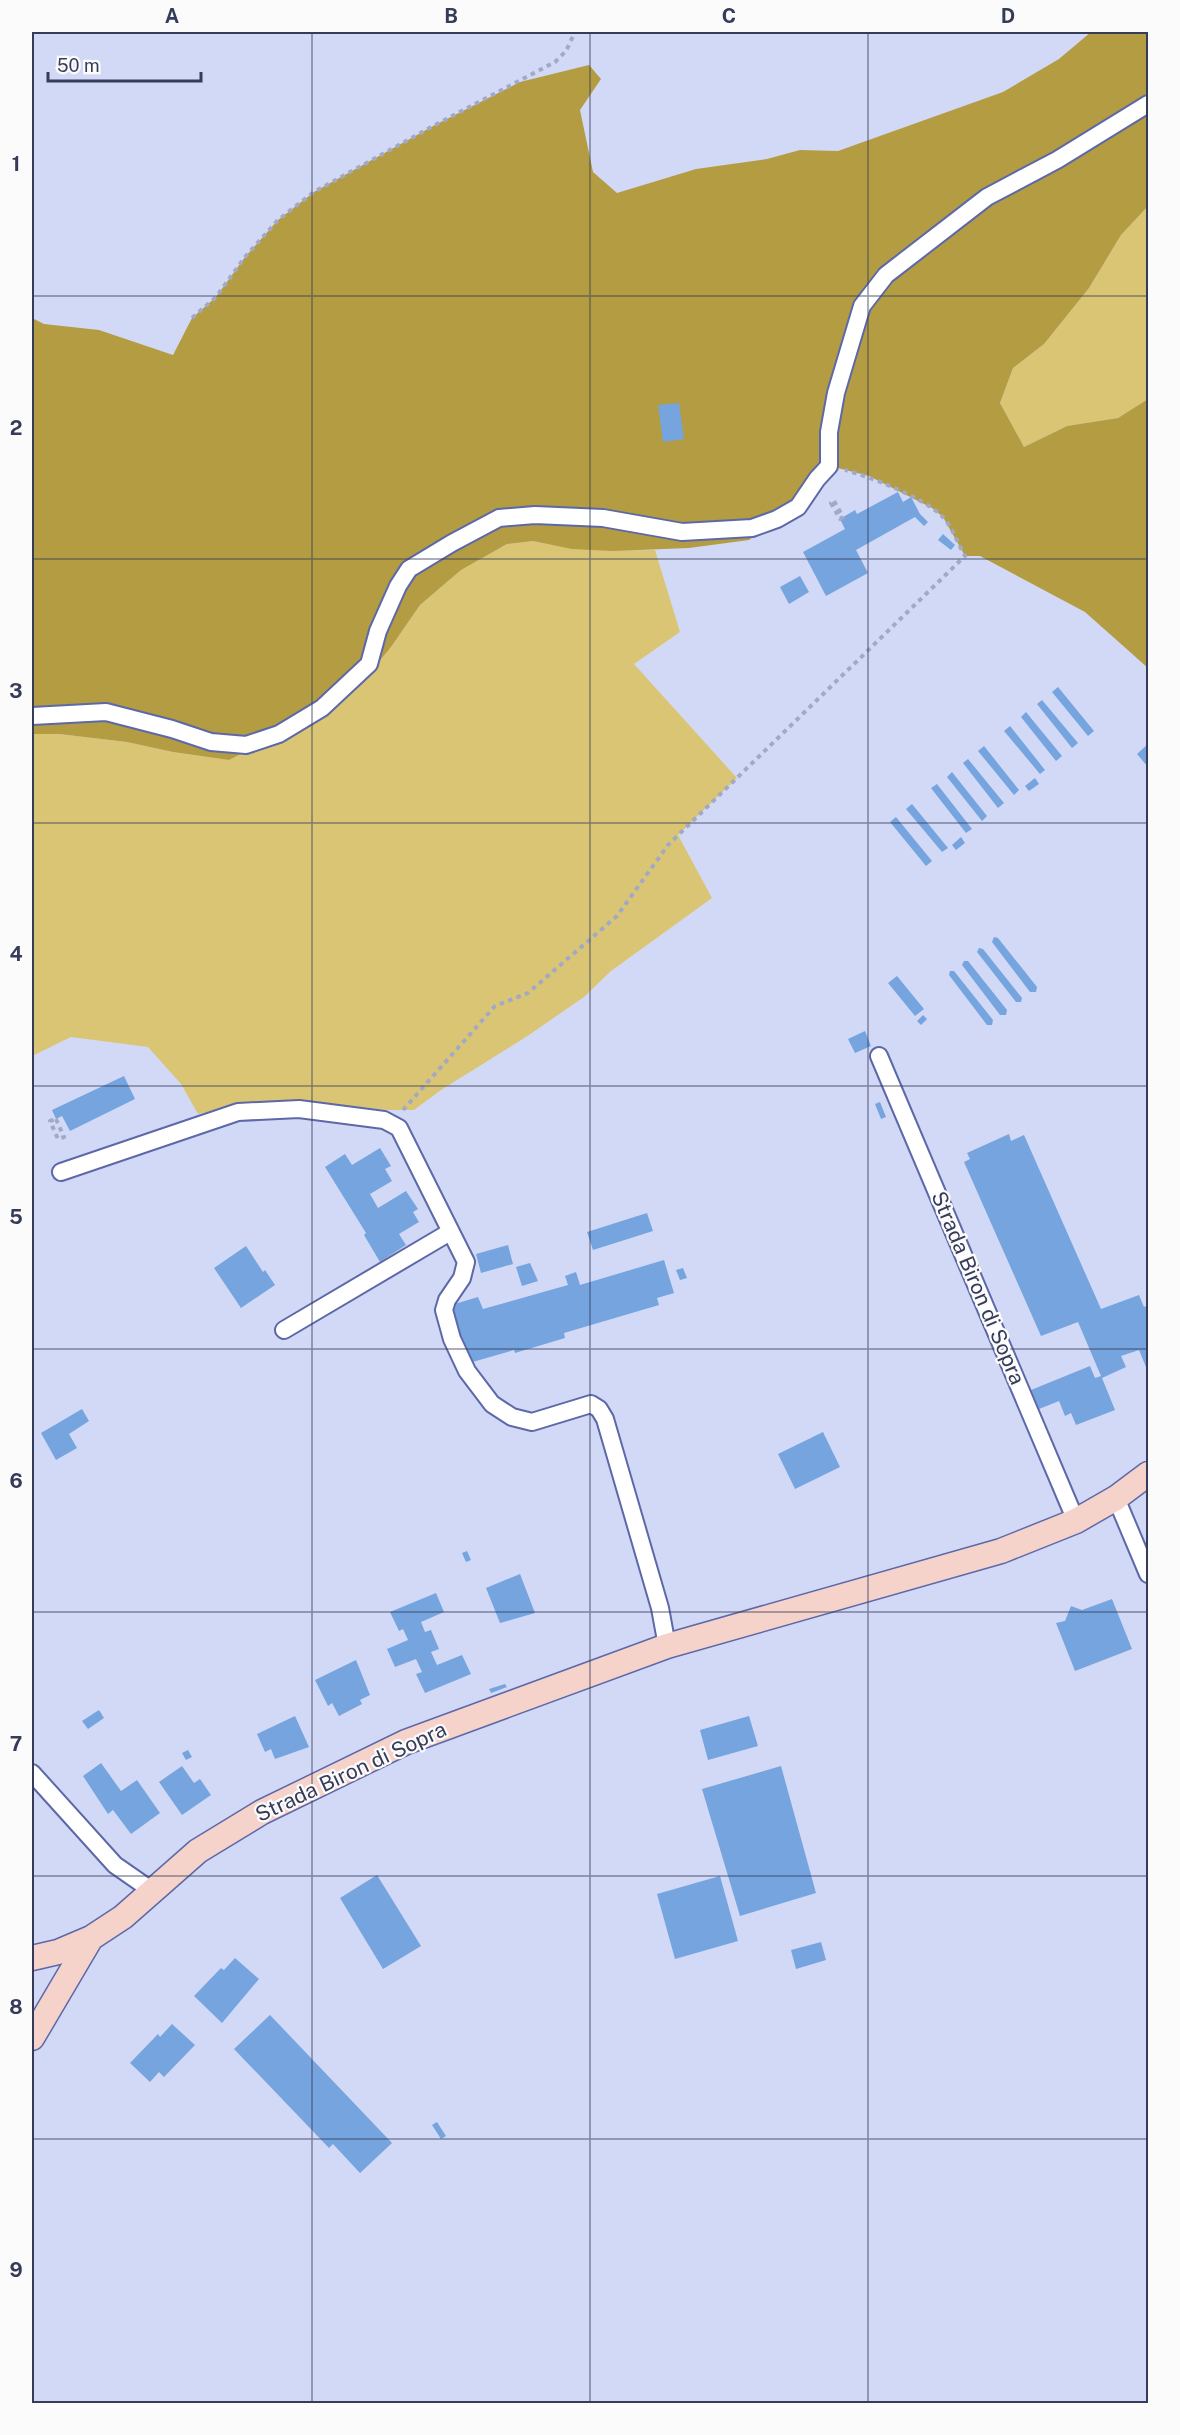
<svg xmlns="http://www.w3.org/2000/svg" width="1180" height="2435" viewBox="0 0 1180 2435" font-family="'Public Sans',sans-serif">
<rect width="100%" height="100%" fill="#d2d9f6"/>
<path fill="#dac574" d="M1148,206V399L1118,418L1067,426L1024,447L1000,403L1013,368L1044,344L1089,288L1121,235Z
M533,541C577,550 611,551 655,550L680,632L634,664L737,778L678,835L712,898L611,971L584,997L526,1037L441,1090L414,1110H387L296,1100L246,1103L198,1114L181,1084L148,1047L71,1037L32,1056V734H59L127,742L173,752L229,760L294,726L391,647L420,605L461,570L507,544Z"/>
<path fill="#b39c42" d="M1091,32H1148V206L1121,235L1089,288L1044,344L1013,368L1000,403L1024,447L1067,426L1118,418L1148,399V668L1085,612L980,556H965L943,517L932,508L869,476L830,466L783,515L749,540L689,548L613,551L572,549L533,541L507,544L461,570L420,605L391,647L360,684L294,726L229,760L173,752L127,742L59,734H32V318L44,324L99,330L173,355L192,318L216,297L245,257L278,220L314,192L435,125L520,82L589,65L601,79L580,110L593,172L617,193L696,169L767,159L800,150L838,151L1003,92L1059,59Z"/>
<path fill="#75a4df" d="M679,403L684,439L663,442L658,405Z
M898,492L903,502L911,497L920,514L928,522L924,526L915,517L856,550L868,573L826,596L803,552L845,529L840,519L855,510L857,514Z
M943,534L955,545L951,550L938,540Z
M800,576L809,592L789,604L780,587Z
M1058,687L1094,731L1088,736L1052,692Z
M1042,700L1078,743L1072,748L1037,704Z
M1026,712L1062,756L1056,761L1021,717Z
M1010,726L1045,770L1040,774L1004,731Z
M1148,744V767L1137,754Z
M984,746L1019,790L1014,795L978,751Z
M968,759L1004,803L998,808L963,763Z
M952,772L987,816L982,821L947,777Z
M1035,778L1039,784L1029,791L1025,786Z
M937,784L972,829L966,833L931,788Z
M912,804L948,848L942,852L906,809Z
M896,817L932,861L926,866L890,822Z
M961,837L965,843L956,850L952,845Z
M994,937L998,938L1037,987L1036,992H1030L992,942Z
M979,948L983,949L1022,998L1021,1002H1016L977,952Z
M964,961H968L1007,1010L1006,1015H1000L962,965Z
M950,971H954L993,1020L992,1025H987L949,975Z
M897,976L924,1009L915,1016L888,983Z
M923,1015L927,1019L921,1025L917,1021Z
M865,1031L871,1046L855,1053L848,1039Z
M124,1076L135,1099L70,1131L62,1116L56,1119L52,1110Z
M880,1102L886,1117L881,1119L875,1104Z
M1009,1134L1011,1141L1024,1135L1101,1309L1139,1295L1144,1307L1148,1305V1372L1139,1350L1121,1356L1126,1367L1102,1378L1115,1410L1076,1425L1071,1413L1065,1416L1059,1401L1039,1409L1031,1390L1090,1366L1095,1378L1101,1376L1078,1322L1041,1336L964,1162L970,1159L967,1153Z
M380,1148L391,1166L385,1169L392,1181L370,1194L378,1208L406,1191L418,1209L413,1212L419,1222L399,1234L406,1245L380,1262L364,1235L366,1233L325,1167L345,1154L352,1165Z
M647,1213L653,1231L593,1250L587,1232Z
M508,1245L513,1264L481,1273L476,1254Z
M246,1246L263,1272L265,1270L275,1285L241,1308L214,1268Z
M664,1260L674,1293L657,1298L659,1305L564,1333L565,1338L515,1353L514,1350L469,1363L448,1306L478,1297L483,1309L568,1285L565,1276L576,1272L580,1285Z
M530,1263L538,1281L522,1286L516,1267Z
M683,1268L687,1278L680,1280L676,1270Z
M82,1409L89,1421L69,1434L77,1448L56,1460L41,1433Z
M823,1432L840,1467L795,1489L778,1454Z
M467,1551L471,1560L466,1562L462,1553Z
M520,1574L535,1613L500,1623L486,1588Z
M436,1593L444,1612L421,1622L425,1632L431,1630L439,1649L431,1652L437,1665L462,1655L471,1674L425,1693L416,1674L422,1672L416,1659L395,1667L387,1649L408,1640L403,1629L399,1631L390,1612Z
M1112,1599L1132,1649L1075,1671L1056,1623L1065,1621L1071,1606L1082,1610Z
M356,1660L370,1695L360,1700L362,1704L339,1716L332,1703L328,1706L315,1680Z
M505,1684L507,1687L491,1693L489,1689Z
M99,1710L104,1718L88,1729L82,1721Z
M295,1716L309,1747L275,1759L271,1749L265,1752L257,1734Z
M749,1716L758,1746L708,1760L700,1730Z
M188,1750L192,1757L186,1760L182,1753Z
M101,1763L121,1791L137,1780L160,1813L131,1834L113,1810L108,1814L83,1776Z
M182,1766L194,1783L200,1779L211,1795L182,1815L159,1782Z
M781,1766L816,1893L740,1916L702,1789Z
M377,1875L421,1946L383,1969L340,1898Z
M720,1876L738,1941L675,1959L657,1894Z
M821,1942L826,1960L796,1969L791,1950Z
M235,1958L259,1979L222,2023L194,1996L221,1968L224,1970Z
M270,2015L392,2143L360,2173L333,2144L329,2148L234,2049Z
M172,2024L195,2045L164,2077L159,2072L150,2082L130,2063L158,2034L160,2037Z
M437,2122L446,2136L441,2139L432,2125Z"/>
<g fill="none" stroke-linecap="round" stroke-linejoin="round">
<g stroke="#5d68a8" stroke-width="20">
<path id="street" d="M32,716L106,712L172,729L211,742L246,745L279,734L322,708L369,664L378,631L398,586L409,569L452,543L499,518L535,515L603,518L682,532L752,528L777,519L798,507L817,479L829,466V432L836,393L862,306L886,275L987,197L1057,160L1148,104
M879,1056L1076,1521
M61,1172L238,1112L299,1109L384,1120L399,1128L466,1262L462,1278L447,1300L444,1310L452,1339L467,1371L492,1404L512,1417L532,1422L591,1404L599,1409L605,1419L660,1608L667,1646
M284,1330L450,1232
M1116,1498L1148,1574
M32,1773L115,1865L151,1890"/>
</g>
<g stroke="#5d68a8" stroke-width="27">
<path id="secondary" d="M32,1958L58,1952L91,1938L123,1917L198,1851L262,1812L406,1742L667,1646L1001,1551L1076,1521L1116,1498L1148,1474
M32,2038L91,1938"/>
</g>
<path stroke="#a2a9c6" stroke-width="4" stroke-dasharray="4.5 4.5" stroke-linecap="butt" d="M192,318L216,297L245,257L278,220L314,192L435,125L555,62L566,51L575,32
M834,501L843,517L840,519L831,503Z
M403,1110L495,1006L528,993L617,916L668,845L965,556C958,544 952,526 942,516C924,498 869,476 845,470
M56,1119L64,1137L58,1139L50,1121Z"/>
<use href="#street" stroke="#fff" stroke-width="16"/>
<use href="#secondary" stroke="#f6d3ca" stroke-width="24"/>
</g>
<path fill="none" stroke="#353b58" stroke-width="1.5" stroke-opacity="0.55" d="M312,32V2404M590,32V2404M868,32V2404M32,296H1148M32,559H1148M32,823H1148M32,1086H1148M32,1349H1148M32,1612H1148M32,1876H1148M32,2139H1148"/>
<g text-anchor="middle" stroke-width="4.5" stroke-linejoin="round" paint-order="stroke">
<g font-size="21" fill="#353b58" stroke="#fbfbfb">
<text transform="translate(978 1288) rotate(67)" y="7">Strada Biron di Sopra</text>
<text transform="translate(351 1772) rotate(-25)" y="7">Strada Biron di Sopra</text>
</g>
</g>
<rect width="1180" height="2435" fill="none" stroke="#fbfbfb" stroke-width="66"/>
<path d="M48 72v9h153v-9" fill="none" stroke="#353b58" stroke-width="3"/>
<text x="57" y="72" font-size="18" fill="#353b58" stroke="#fbfbfb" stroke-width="4.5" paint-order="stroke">50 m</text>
<rect x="33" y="33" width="1114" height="2369" fill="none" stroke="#353b58" stroke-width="2"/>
<g font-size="20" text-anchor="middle" font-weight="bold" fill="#353b58">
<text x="172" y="23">A</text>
<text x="451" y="23">B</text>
<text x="729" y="23">C</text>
<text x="1008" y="23">D</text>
<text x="16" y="171">1</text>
<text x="16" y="435">2</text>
<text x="16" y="698">3</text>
<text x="16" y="961">4</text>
<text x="16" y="1224">5</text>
<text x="16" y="1488">6</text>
<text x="16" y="1751">7</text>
<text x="16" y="2014">8</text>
<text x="16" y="2277">9</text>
</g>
</svg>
